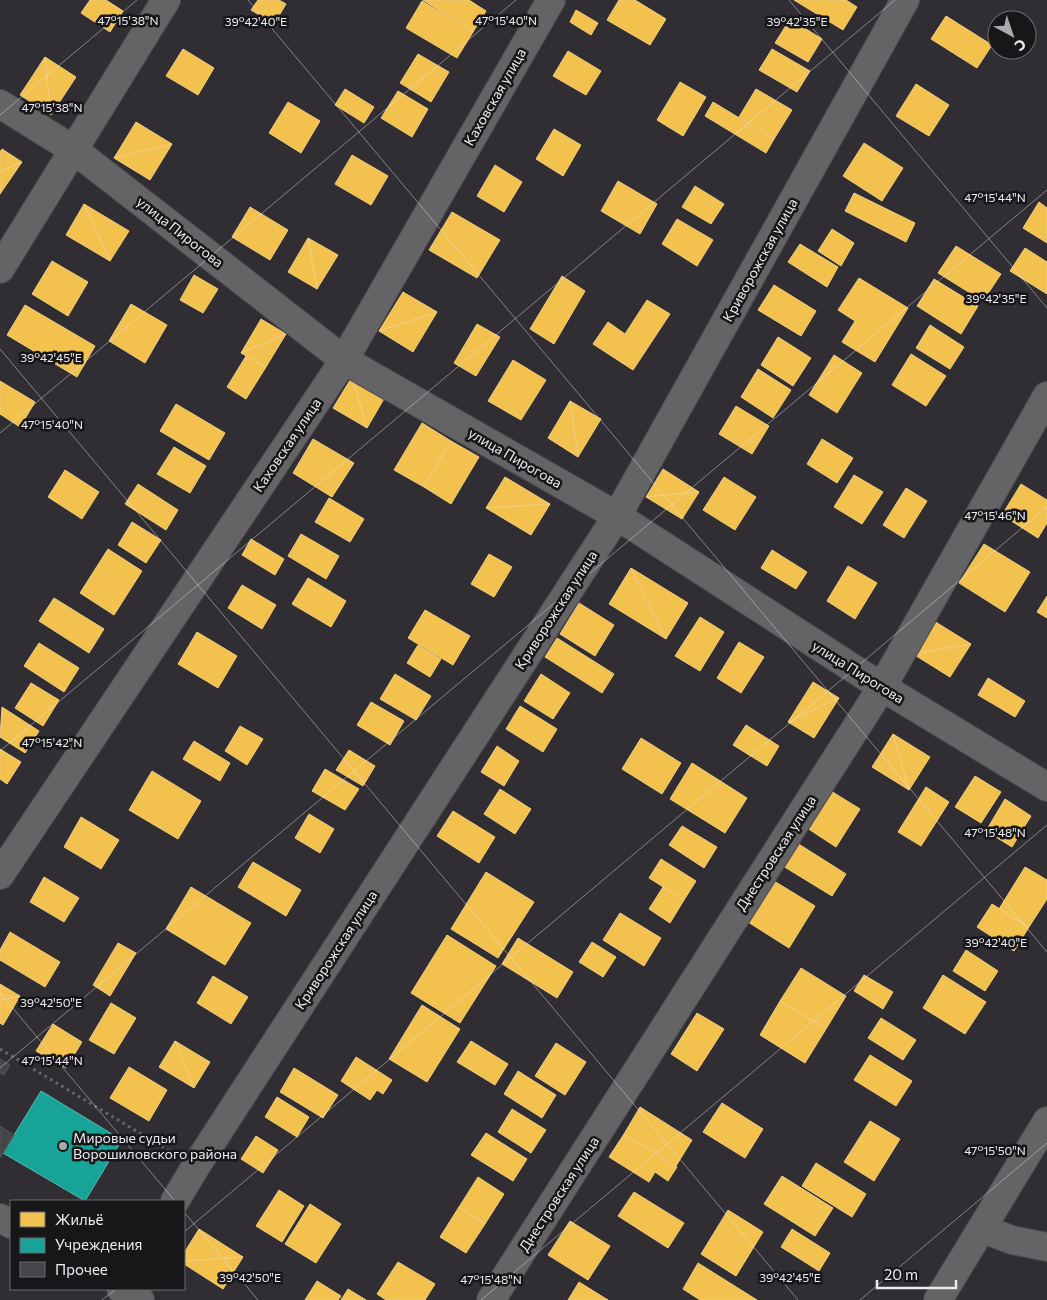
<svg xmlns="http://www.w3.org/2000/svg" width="1047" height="1300" viewBox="0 0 1047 1300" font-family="Commissioner,sans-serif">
<rect width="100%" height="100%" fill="#302e33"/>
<path fill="#f2c14e" stroke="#f0ce7e" d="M90,0H106L123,11L110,32L81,13Z
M258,0H279L286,4L274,24L251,10Z
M423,0H469L486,11L473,32Z
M619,0H635L666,19L650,45L607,20Z
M794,0H846L857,7L843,30Z
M422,1L473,32L457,58L406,28Z
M576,10L598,23L591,35L570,22Z
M946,16L992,45L977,68L931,39Z
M790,19L822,39L808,62L775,43Z
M183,49L214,68L198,95L166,76Z
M772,49L810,71L797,92L759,70Z
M568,51L601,71L586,95L553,76Z
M418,54L449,72L431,102L400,83Z
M45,57L51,115L20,95Z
M45,57L76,77L51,115Z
M680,82L706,97L683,136L657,120Z
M916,84L949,105L929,136L896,116Z
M345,89L374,107L364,123L335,105Z
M756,89L792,110L774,139L739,117Z
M398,91L428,109L412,137L381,118Z
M288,102L320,121L301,153L269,133Z
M713,102L774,139L766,153L705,116Z
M136,122L172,144L114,158Z
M554,129L581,145L563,176L536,159Z
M864,143L903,168L882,201L843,176Z
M172,144L150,180L114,158Z
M2,149L22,162L0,172V152Z
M352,155L388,176L371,205L335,184Z
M22,162L0,194V172Z
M495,165L522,182L504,212L477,196Z
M618,181L657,204L640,234L601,211Z
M695,186L724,204L711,224L682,207Z
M854,193L915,223L906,242L845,211Z
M1039,202L1047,208V243L1023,228Z
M84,204L129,231L110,261Z
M84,204L110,261L66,235Z
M250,207L288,230L270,260L232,237Z
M452,212L500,240L477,278L429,250Z
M677,219L713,240L697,266L662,244Z
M832,229L854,243L841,266L818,251Z
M308,238L317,289L288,272Z
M308,238L338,255L317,289Z
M800,244L838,267L827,287L788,262Z
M956,246L1001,274L983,301L938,273Z
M1025,248L1047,262V294L1010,271Z
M52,261L88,282L68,316L32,294Z
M194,275L218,289L203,313L180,300Z
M562,276L585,291L554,344L530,329Z
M859,278L908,308L875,362L842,342L855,321L838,310Z
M934,279L978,306L961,334L917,306Z
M774,285L816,311L801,336L758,310Z
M403,292L437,312L379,331Z
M647,300L670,314L633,370L593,344L608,322L625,334Z
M131,304L167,325L145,363L109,341Z
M25,305L95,346L77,377L7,335Z
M437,312L413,352L379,331Z
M261,319L286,334L241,353Z
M477,324L500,337L476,376L454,363Z
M930,325L964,347L950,369L916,348Z
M286,334L266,367L241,353Z
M778,337L811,358L793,386L761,365Z
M911,354L946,376L926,406L892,385Z
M834,355L862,373L837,413L809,395Z
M246,356L266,367L246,399L227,387Z
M513,360L546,380L521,420L488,401Z
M758,369L791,390L773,418L741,397Z
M352,377L385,397L367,428Z
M352,377L367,428L333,408Z
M0,381L35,402L20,427L0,414Z
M570,401L578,457L548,438Z
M570,401L601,419L578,457Z
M176,404L225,433L209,460L160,431Z
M736,406L769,426L752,454L719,434Z
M422,423L451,441L424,487L394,470Z
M313,439L354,463L332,497L293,473Z
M822,439L853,458L837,483L807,464Z
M451,441L479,457L451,504L424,487Z
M174,447L206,466L190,493L157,474Z
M663,469L699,492L646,497Z
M65,470L99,492L82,519L48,497Z
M854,475L883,492L862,524L834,507Z
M505,477L550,504L486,508Z
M724,477L756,497L735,530L703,510Z
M138,484L178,510L166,530L125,504Z
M1021,484L1047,500V523L1038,538L1002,515Z
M906,488L927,501L904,538L883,525Z
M699,492L682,519L646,497Z
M329,498L364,519L350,542L315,522Z
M550,504L531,535L486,508Z
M132,522L161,540L146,563L118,545Z
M301,534L339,556L326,579L288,556Z
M251,539L284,559L275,575L242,555Z
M984,544L1030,572L1005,612L959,583Z
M108,549L142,571L114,615L80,593Z
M772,550L807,572L796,589L761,568Z
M489,554L512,567L494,597L471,584Z
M848,566L877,583L855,619L827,601Z
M631,568L688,603L666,639Z
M631,568L666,639L609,604Z
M308,578L346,601L331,627L292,604Z
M242,585L276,605L262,629L228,608Z
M1047,596V618L1037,612Z
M54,598L104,629L89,653L39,621Z
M579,603L614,625L595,656L560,634Z
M425,610L470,636L453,665L408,638Z
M700,617L724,632L700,671L675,656Z
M934,621L971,644L913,654Z
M197,632L237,656L218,688L178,664Z
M557,638L614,674L602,693L545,657Z
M739,642L764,657L741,693L717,678Z
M39,643L79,668L64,692L24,666Z
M971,644L950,677L913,654Z
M418,645L441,659L430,677L407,663Z
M395,674L431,696L416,720L380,699Z
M541,674L570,693L553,719L524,701Z
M988,678L1025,701L1015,717L978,695Z
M813,682L839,698L788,722Z
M31,683L59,700L43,726L15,708Z
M839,698L814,738L788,722Z
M371,702L404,721L390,745L357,725Z
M520,706L557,729L543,752L506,729Z
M2,707L39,731L25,753L0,737Z
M746,725L779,746L767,766L733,745Z
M240,726L263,739L247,765L225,751Z
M893,734L930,757L909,790Z
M893,734L909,790L872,767Z
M641,738L681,763L662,794L622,769Z
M194,741L230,763L220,781L183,759Z
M497,746L519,761L504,786L481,772Z
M0,749L21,762L7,784L0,779Z
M349,750L375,766L363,786L336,770Z
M692,763L747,798L725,833L670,799Z
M325,769L359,789L345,810L312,791Z
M152,771L201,801L178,839L129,810Z
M975,776L1001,792L981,823L955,807Z
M926,787L949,802L921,846L898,832Z
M500,789L531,809L515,834L484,814Z
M831,791L860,809L836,847L807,828Z
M1005,799L1031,816L1012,847L986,831Z
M453,811L495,837L479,863L437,836Z
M309,814L334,829L320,853L295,838Z
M81,817L119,840L101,869L64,847Z
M682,826L717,847L704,868L669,845Z
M797,843L846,874L832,896L783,866Z
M661,859L696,881L684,900L649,878Z
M253,862L301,890L286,916L238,887Z
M1025,867L1047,880V899L1029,927L999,909Z
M486,872L534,902L498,958L451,929Z
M44,877L79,898L64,922L30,902Z
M774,881L815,906L789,948L748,922Z
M191,887L251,923L225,965L166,929Z
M663,887L684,900L670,923L649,909Z
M992,904L1029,927L1014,951L977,927Z
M620,913L661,938L644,966L603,940Z
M10,932L60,962L45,987L0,960V950Z
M447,935L496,966L460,1023L411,993Z
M518,938L573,972L557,998L502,964Z
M592,942L616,957L603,977L579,962Z
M118,943L136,953L110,996L93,985Z
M966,950L998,971L985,991L953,971Z
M801,968L846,996L826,1029L780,1001Z
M864,975L893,992L883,1009L854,991Z
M943,975L986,1002L965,1034L923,1008Z
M213,976L248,997L231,1024L197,1003Z
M0,984L20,996L0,1000Z
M20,996L3,1025L0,1023V1000Z
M780,1001L826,1029L805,1063L760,1035Z
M111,1003L136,1018L114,1054L89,1040Z
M422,1005L460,1029L427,1082L389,1059Z
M697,1013L724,1029L697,1071L671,1054Z
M881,1018L916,1040L903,1060L868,1038Z
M53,1024L82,1042L66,1068L36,1051Z
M175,1041L210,1062L194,1088Z
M175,1041L194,1088L159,1067Z
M471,1041L508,1064L495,1085L457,1062Z
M556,1043L586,1062L565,1095L535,1076Z
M870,1055L912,1081L896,1106L854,1080Z
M356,1057L392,1080L383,1094L377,1090L370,1100L341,1081Z
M129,1067L167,1090L149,1121L110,1098Z
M294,1068L338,1095L323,1118L280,1092Z
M518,1071L556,1095L542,1118L504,1094Z
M277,1097L309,1117L297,1137L265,1117Z
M722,1103L763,1129L745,1158L703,1132Z
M640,1107L692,1140L676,1166L624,1134Z
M512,1109L546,1130L531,1153L498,1132Z
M870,1121L900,1139L874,1181L844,1162Z
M486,1133L527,1159L513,1181L471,1155Z
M624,1134L677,1167L668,1181L655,1172L649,1182L609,1157Z
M256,1136L278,1150L263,1173L241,1159Z
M816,1163L866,1194L852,1217L802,1186Z
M782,1176L833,1208L815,1236L764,1204Z
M478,1177L504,1194L485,1224L459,1207Z
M279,1190L304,1206L282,1242L256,1226Z
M634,1192L684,1223L668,1248L618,1216Z
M310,1204L341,1224L316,1263L285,1244Z
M459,1207L485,1224L466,1253L440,1237Z
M728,1210L763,1232L736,1276L701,1254Z
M570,1221L610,1246L588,1280L548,1255Z
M199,1229L243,1257L184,1261V1253Z
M792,1229L830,1253L819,1271L781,1247Z
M243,1257L223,1289L184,1264V1261Z
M398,1262L435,1284L425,1300H386L377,1294Z
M698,1263L757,1300H700L683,1289Z
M317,1281L341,1296L338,1300H305Z
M579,1282L608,1300H568Z
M348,1289L366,1300H341Z"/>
<path fill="#17a398" stroke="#57b9b2" d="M41,1091L122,1140L85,1201L3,1153Z"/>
<path fill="#464549" stroke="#555357" d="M0,1059L10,1065L4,1075L0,1073Z
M0,1126L14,1135L0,1158Z"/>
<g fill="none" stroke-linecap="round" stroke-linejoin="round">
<g stroke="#4b494d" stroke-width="30">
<path id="minor" d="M0,104L74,150L344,360L617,516L882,687L1047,787
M0,269L166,0
M0,875L344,360L551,0
M175,1201L196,1166L617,516L905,0
M983,1229L1012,1240L1047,1247
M491,1300L882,687L1047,396"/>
</g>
<g stroke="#4b494d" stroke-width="30">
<path id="tertiary" d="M0,1218L11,1224
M121,1289L140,1300
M938,1300L1047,1121"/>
</g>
<path stroke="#69696b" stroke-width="3" stroke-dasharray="2.5 4" stroke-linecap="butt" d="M0,1049L173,1153"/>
<use href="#minor" stroke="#646366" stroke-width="28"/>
<use href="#tertiary" stroke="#646366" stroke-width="28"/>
</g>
<path fill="none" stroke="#ecebef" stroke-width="1" stroke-opacity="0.45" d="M248,0L1047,952M789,0L1047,308M0,115L137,0M0,349L798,1300M0,433L516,0M0,751L895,0M0,993L175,1201M0,1068L1047,190M184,1212L258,1300M184,1232L1047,507M102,1300L116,1289M481,1300L1047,825M860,1300L1047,1143"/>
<circle fill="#aaa9ad" stroke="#171619" stroke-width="2" cx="63" cy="1146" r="5"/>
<g text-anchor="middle" stroke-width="5" stroke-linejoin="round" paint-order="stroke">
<g font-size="14" fill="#ecebef" stroke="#171619">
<text transform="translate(495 97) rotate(-60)" y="5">Каховская улица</text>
<text transform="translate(180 232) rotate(38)" y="5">улица Пирогова</text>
<text transform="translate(760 260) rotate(-61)" y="5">Криворожская улица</text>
<text transform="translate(287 445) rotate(-56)" y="5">Каховская улица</text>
<text transform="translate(515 458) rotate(30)" y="5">улица Пирогова</text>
<text transform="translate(556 610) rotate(-57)" y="5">Криворожская улица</text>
<text transform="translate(858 672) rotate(32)" y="5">улица Пирогова</text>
<text transform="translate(776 853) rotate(-57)" y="5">Днестровская улица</text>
<text transform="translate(336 950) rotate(-57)" y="5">Криворожская улица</text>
<text transform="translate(559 1194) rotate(-57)" y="5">Днестровская улица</text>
</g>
<g font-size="14" fill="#ecebef" stroke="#171619" text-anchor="start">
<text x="73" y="1143">Мировые судьи<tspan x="73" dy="16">Ворошиловского района</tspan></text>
</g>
</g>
<g font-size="12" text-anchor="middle" fill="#ecebef" stroke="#171619" stroke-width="5" stroke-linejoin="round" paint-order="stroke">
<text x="128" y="25">47°15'38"N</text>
<text x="506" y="25">47°15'40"N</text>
<text x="256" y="26">39°42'40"E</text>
<text x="797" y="26">39°42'35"E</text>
<text x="52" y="112">47°15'38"N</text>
<text x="995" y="202">47°15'44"N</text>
<text x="996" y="303">39°42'35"E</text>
<text x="51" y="362">39°42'45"E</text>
<text x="52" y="429">47°15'40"N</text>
<text x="995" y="520">47°15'46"N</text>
<text x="52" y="747">47°15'42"N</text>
<text x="995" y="837">47°15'48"N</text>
<text x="996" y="947">39°42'40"E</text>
<text x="51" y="1007">39°42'50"E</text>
<text x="52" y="1065">47°15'44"N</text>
<text x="995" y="1155">47°15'50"N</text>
<text x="250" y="1282">39°42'50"E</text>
<text x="790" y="1282">39°42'45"E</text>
<text x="491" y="1284">47°15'48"N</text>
</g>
<rect x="10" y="1200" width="175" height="90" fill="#171619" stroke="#6c6b6f"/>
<rect x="20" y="1212" width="25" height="15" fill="#f2c14e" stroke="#6c6b6f"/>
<text x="55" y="1225" font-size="15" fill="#ecebef">Жильё</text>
<rect x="20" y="1238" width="25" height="15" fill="#17a398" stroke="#6c6b6f"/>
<text x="55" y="1250" font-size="15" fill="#ecebef">Учреждения</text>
<rect x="20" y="1262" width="25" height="15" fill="#464549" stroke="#6c6b6f"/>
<text x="55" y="1275" font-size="15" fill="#ecebef">Прочее</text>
<g transform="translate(1012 35) rotate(140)"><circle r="24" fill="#171619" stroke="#6c6b6f"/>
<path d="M0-4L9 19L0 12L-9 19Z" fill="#aaa9ad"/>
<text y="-8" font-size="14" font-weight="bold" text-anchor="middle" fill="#ecebef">С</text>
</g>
<path d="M877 1280v8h79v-8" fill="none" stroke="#ecebef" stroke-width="2.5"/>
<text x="884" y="1280" font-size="15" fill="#ecebef" stroke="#171619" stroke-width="4" paint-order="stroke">20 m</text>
</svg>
